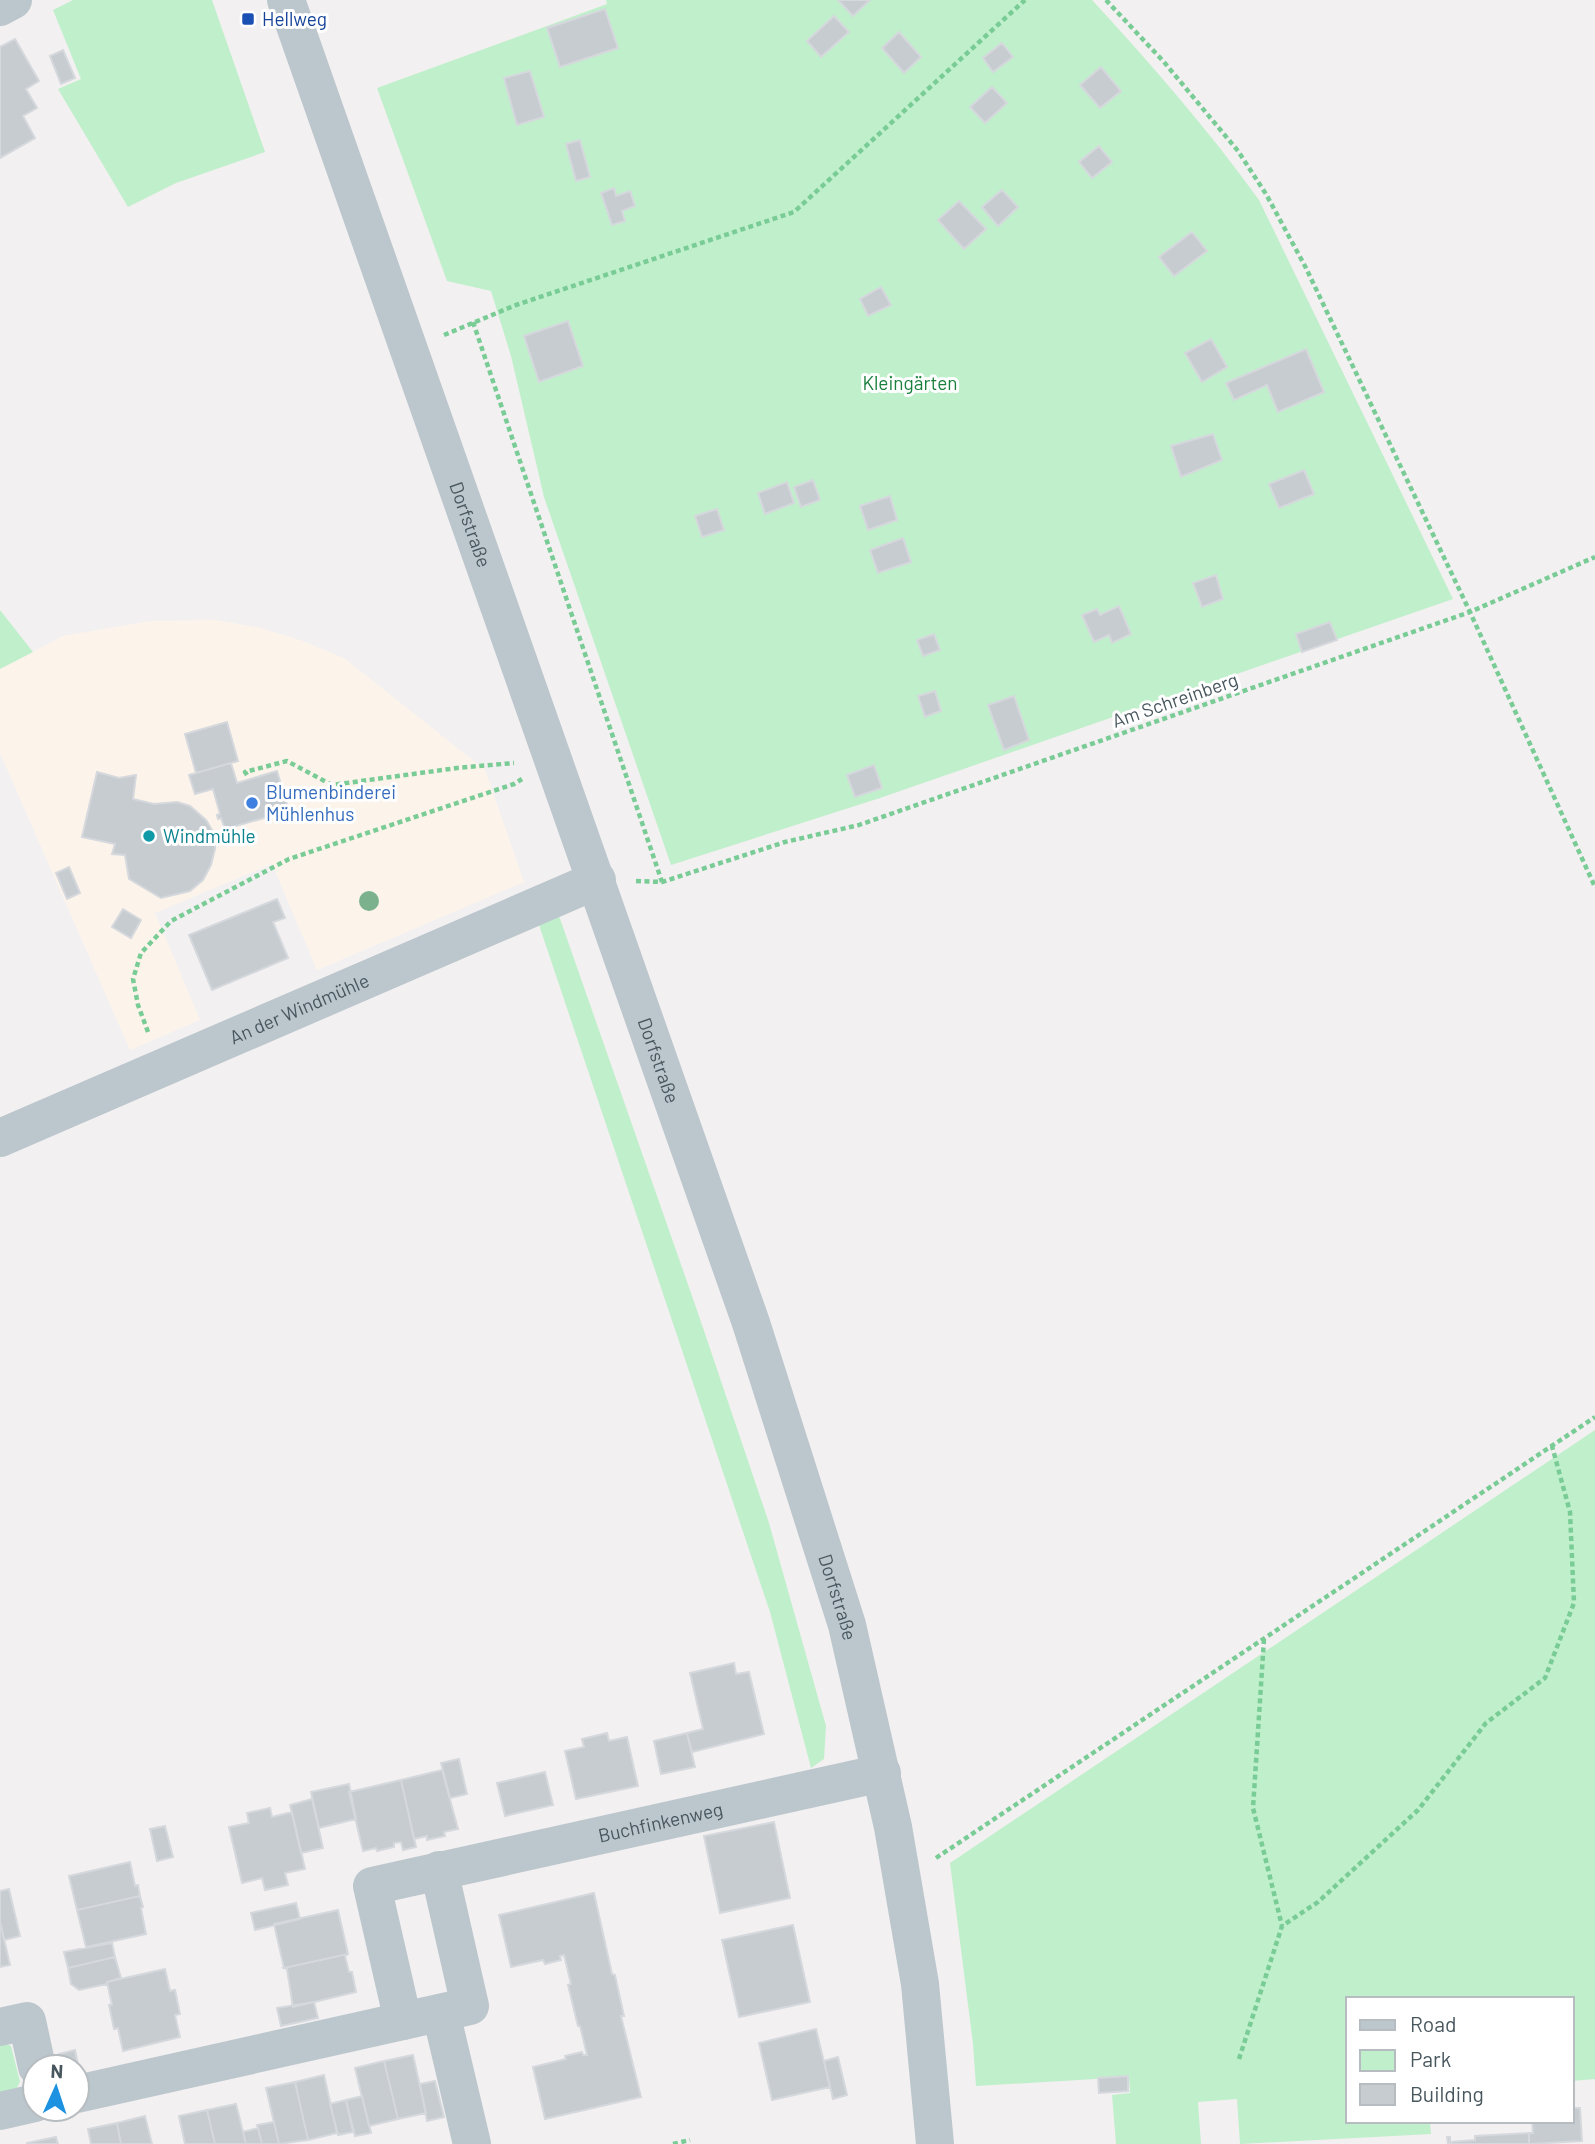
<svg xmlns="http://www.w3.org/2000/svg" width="1595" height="2144" viewBox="0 0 1595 2144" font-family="Barlow,sans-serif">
<rect width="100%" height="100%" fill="#f3f0f1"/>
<path fill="#fcf4eb" d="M216,620L260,628L300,640L344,658L485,770L524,882L317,970L272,864L155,913L200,1020L130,1050L0,753V669L63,636L151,621Z"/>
<path fill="#c0efcb" d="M73,0H212L265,152L176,183L128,207L58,89L81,79L53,10Z
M606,0H1092C1151,64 1208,129 1259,200L1453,599L880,798L671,865L544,497L511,356L491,291L447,281L377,88L607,4Z
M0,610L33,652L0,669Z
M558,913L699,1316L769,1523L826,1726L824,1759L811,1768L770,1612L537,919Z
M1595,1430V2079L1572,2081V1999H1348V2121H1430L1431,2134L1240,2144L1237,2099L1198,2102L1201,2144H1116L1112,2095L1130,2093L1129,2077L976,2086L973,2044L950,1863Z
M0,2041L11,2046L20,2082L15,2091L0,2095Z"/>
<path fill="#c7ccd0" stroke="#d5d8dc" stroke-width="2" d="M838,0H870L853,16Z
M605,9L618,48L560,67L547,28Z
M834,16L849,32L821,57L807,41Z
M899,32L921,57L904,73L882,48Z
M15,39L39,81L26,89L37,108L23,116L35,138L0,158V47Z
M1002,43L1013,57L993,72L983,58Z
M63,50L75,78L61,84L50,56Z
M1101,67L1121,91L1100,108L1080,85Z
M530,71L544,117L517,125L504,78Z
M992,87L1007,103L985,123L970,107Z
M580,140L590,177L576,181L566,144Z
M1099,146L1112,162L1092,178L1079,162Z
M614,188L616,196L630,191L635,206L622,211L625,221L612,225L601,193Z
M1002,190L1018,207L998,226L982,207Z
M959,201L986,229L964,249L938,220Z
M1192,232L1207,251L1174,276L1159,257Z
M881,287L891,305L868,316L860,299Z
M568,321L583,366L539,382L524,336Z
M1211,339L1227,367L1202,382L1185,353Z
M1306,349L1324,392L1278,412L1267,385L1234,400L1226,383Z
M1213,434L1222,460L1181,477L1171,446Z
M1304,470L1314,494L1279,508L1269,484Z
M813,480L820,500L801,507L794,487Z
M787,482L794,503L765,514L758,493Z
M890,496L897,520L868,530L860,506Z
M717,509L724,530L702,537L695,516Z
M903,538L911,562L878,573L870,550Z
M1216,575L1223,599L1202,607L1193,583Z
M1119,606L1131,634L1112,643L1109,635L1094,642L1082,615L1097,609L1100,615Z
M1330,622L1337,640L1302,652L1296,634Z
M934,634L940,650L923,656L917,640Z
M935,691L941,711L925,717L918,696Z
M1014,696L1029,740L1004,750L988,705Z
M227,722L238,761L196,773L185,734Z
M231,763L237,783L277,771L289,811L225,829L221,818L218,819L217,815L220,814L213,789L195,794L189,775Z
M874,765L882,788L855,797L847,775Z
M97,772L119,778L136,775L133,799L154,804L177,802L190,806L206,820L215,835V849L211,865L203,880L190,891L161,898L129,879L125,855L112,854L115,844L82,837Z
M69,867L80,893L67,899L56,873Z
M277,899L285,918L273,922L288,958L212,990L189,935Z
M123,909L141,920L131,938L112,927Z
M734,1663L736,1674L749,1672L764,1734L692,1752L687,1733L703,1729L690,1673Z
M607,1733L609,1741L627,1737L638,1786L576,1799L565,1751L584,1747L582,1739Z
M687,1733L695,1767L661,1774L654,1741Z
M459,1759L467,1794L450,1798L441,1763Z
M442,1770L458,1829L444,1832L445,1836L427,1840V1836L414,1839L401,1780Z
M545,1772L553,1805L505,1816L497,1783Z
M401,1780L416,1847L403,1850L401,1842L394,1843V1847L377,1851L376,1848L363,1851L349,1792Z
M349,1784L356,1819L319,1828L311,1792Z
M312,1799L323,1848L301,1853L290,1805Z
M270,1808L272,1817L292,1812L305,1869L285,1873L288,1885L265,1890L262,1878L242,1883L229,1827L249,1823L247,1813Z
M774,1822L790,1898L720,1913L704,1836Z
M165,1826L173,1857L157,1861L150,1829Z
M130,1862L135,1886L138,1885L140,1896L77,1910L69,1876Z
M9,1889L20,1936L4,1940L0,1921V1891Z
M594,1893L612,1974L615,1975L624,2016H621L641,2097L545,2119L533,2067L566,2059L565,2056L582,2052L583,2055H587L580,2026H578L568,1985L571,1984L564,1955L560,1956L561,1960L545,1964L543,1960L511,1967L499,1915Z
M140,1896L143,1907L141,1908L146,1934L86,1947L77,1910Z
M296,1903L300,1919L255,1930L251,1913Z
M338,1910L348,1954L284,1968L274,1924Z
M0,1921L10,1965L0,1967Z
M793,1925L810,2002L739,2017L722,1940Z
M112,1943L115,1957L68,1968L64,1952Z
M348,1954L345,1956L349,1972H352L356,1992L293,2007L287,1969L284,1968Z
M115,1957L121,1978L107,1982V1984L79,1990L71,1984L68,1968Z
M165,1969L170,1991L175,1990L180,2014L175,2015L180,2037L123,2051L118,2028L114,2029L109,2005H112L107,1982Z
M314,2002L318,2018L281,2026L277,2008Z
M816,2029L830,2087L772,2100L759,2043Z
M75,2050L78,2065L62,2067L59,2054Z
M413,2055L426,2113L398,2119L384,2061Z
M838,2057L847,2095L833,2099L824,2061Z
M384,2061L398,2119L369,2126L355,2068Z
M324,2075L337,2133L308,2140L295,2082Z
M1128,2076V2091L1099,2093L1098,2078Z
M435,2081L444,2117L427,2121L420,2084Z
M295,2082L308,2140L279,2144L266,2088Z
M362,2096L371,2133L355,2136L346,2100Z
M346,2100L353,2132L338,2135L330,2104Z
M236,2104L246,2144H215L207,2110Z
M1572,2108H1580L1582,2141L1529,2144V2133H1533L1532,2121H1572Z
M207,2110L215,2144H185L179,2116Z
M145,2116L152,2144H121L117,2123Z
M274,2122L279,2144H262L257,2125Z
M117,2123L121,2144H91L88,2129Z
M258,2128L262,2144H246L243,2132Z
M1529,2133V2144H1448L1447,2137H1450V2142L1475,2140V2136Z
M56,2137L58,2144H27V2143Z"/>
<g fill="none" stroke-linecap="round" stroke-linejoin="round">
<path stroke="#79cc95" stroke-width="4.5" stroke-dasharray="5 3.5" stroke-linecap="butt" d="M1106,0L1164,62L1238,151L1266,194L1306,268L1470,612L1595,557
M473,322L662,882
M444,335L516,305L794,212L1025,0
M247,775L245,772L287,761L332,785L457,768L514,763
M636,881L662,882L785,842L859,825L1470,612L1595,887
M148,1032L138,1005L133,979L141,953L171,921L289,859L514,784L522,779
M1264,1639L1253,1808L1282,1926
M936,1858L1595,1417
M1239,2059L1282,1926L1318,1902L1418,1810L1486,1723L1545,1678L1574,1603L1570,1512L1552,1446
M673,2144L690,2140"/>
<g stroke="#bcc7cd" stroke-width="38">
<path id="s1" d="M286,0L751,1323L847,1625L893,1827L920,1984L935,2144"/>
<path d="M0,7L13,0"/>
<path id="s2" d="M0,1138L597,880"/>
<path d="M441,2013L472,2144"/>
<path id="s3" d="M403,2021L372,1886L882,1773"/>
<path d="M0,2027L27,2021L37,2067"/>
<path d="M77,2094L470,2006L439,1870"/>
<path d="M0,2111L35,2103"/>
</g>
</g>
<circle fill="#7bb28d" cx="369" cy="901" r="10"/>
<rect fill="#1a4fb4" stroke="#fff" stroke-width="2.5" x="241" y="12" width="14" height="14" rx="3.5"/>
<circle fill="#3f7fe0" stroke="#fff" stroke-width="2.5" cx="252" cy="803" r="7"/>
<circle fill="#0f9aa8" stroke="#fff" stroke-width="2.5" cx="149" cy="836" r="7"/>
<g text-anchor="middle" stroke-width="6" stroke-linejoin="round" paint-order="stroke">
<g font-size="19" fill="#164399" stroke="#fff" text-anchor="start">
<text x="262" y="26">Hellweg</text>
</g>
<g font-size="19" fill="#197f3b" stroke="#fff">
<text x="910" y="390">Kleingärten</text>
</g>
<g font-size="19" fill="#48575e" stroke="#fff">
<text dy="7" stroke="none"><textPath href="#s1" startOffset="556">Dorfstraße</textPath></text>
<text transform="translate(1175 700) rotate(-19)" y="7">Am Schreinberg</text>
<text dy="7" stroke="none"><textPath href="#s2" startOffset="326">An der Windmühle</textPath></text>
<text dy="7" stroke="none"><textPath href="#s1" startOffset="1124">Dorfstraße</textPath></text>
<text dy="7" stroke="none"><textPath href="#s1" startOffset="1690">Dorfstraße</textPath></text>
<text dy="7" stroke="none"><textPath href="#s3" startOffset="434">Buchfinkenweg</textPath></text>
</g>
<g font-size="19" fill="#366cbe" stroke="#fff" text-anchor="start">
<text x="266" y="799">Blumenbinderei<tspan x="266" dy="22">Mühlenhus</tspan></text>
</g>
<g font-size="19" fill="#0d838f" stroke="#fff" text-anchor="start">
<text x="163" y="843">Windmühle</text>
</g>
</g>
<rect x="1346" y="1997" width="228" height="126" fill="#ffffff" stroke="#b6bcbf" stroke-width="2"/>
<rect x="1360" y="2020" width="35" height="10" fill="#bcc7cd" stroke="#b6bcbf" stroke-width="2"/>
<text x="1410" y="2032" font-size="21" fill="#48575e">Road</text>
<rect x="1360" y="2050" width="35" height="21" fill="#c0efcb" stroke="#b6bcbf" stroke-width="2"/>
<text x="1410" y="2067" font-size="21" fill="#48575e">Park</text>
<rect x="1360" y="2084" width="35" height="21" fill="#c7ccd0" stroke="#b6bcbf" stroke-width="2"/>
<text x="1410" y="2102" font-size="21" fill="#48575e">Building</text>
<g transform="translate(56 2088) rotate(3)"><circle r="33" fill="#ffffff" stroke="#b6bcbf" stroke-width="2"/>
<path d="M0-5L12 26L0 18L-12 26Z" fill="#1c92e1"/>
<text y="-10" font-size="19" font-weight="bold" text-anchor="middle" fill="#48575e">N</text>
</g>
</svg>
